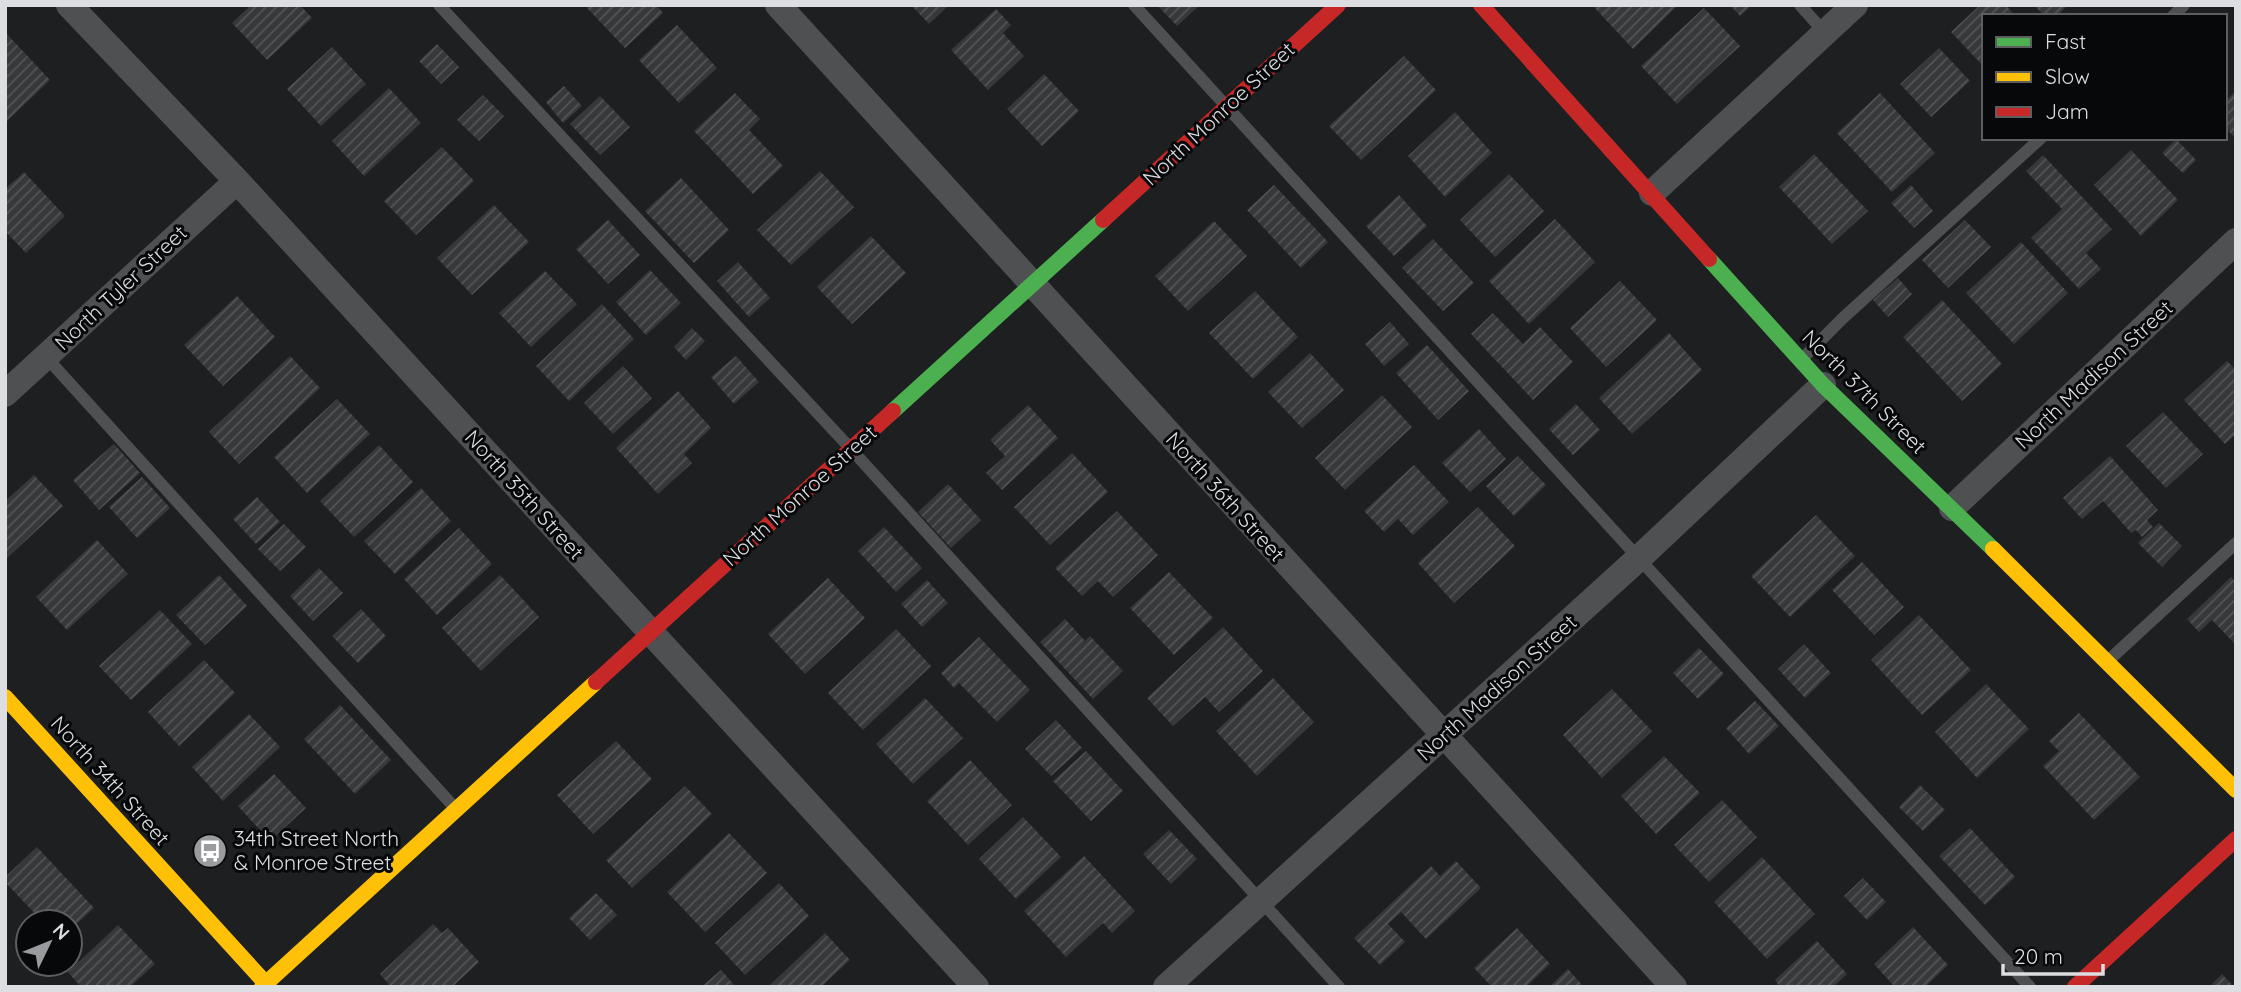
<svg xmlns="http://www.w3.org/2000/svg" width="2241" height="992" viewBox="0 0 2241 992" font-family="Quicksand,sans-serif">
<defs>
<pattern id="building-hatch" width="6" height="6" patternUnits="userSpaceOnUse" patternTransform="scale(1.75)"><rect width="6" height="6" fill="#373839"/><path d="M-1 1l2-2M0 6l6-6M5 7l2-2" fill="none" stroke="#535455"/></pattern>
</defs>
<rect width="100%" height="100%" fill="#1d1f21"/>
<path fill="url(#building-hatch)" d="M251,5H300L312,18L267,60L232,23Z
M589,5H656L663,13L625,48L587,8Z
M911,5H949L929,24Z
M1157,5H1200L1177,26Z
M1592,5H1678L1633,49Z
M1730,5H1752L1740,16Z
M1980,5H2006L2015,16H1984V67L1951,32Z
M2034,5H2068L2057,16H2044Z
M1704,8L1740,46L1677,104L1641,66Z
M996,9L1011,25L1003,33L1024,56L988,90L951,50Z
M677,25L717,68L679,103L639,60Z
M5,32L50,80L5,123Z
M437,44L459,67L441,84L419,61Z
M332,47L366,84L321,126L287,89Z
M1939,48L1970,81L1931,117L1900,84Z
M1404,56L1436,90L1361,160L1329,126Z
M1044,74L1079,111L1042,146L1007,109Z
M564,86L582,106L563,123L546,102Z
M389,88L421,123L364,176L332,141Z
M2236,91V139L2225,127V101Z
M735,93L760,119L749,130L783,166L753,194L694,131Z
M1880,93L1935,153L1892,192L1837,133Z
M483,95L504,116L479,141L457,120Z
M600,96L630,127L600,155L570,124Z
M1455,112L1492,153L1445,197L1408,156Z
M2176,139L2196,160L2183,173L2162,153Z
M442,147L474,181L416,235L384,201Z
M2131,150L2178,200L2141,236L2094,185Z
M1814,154L1868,211L1832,244L1779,187Z
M2043,155L2112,229L2086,253L2101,269L2079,289L2031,238L2062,209L2026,171Z
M820,171L854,207L791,265L757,230Z
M24,172L65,216L26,253L5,231V189Z
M1509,174L1544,211L1495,257L1460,220Z
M681,178L729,230L694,263L645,211Z
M1274,185L1328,242L1301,268L1247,210Z
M1911,185L1933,211L1914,228L1891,203Z
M1399,195L1427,226L1394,256L1366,226Z
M494,205L529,242L472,295L437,258Z
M1555,219L1595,262L1529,324L1489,281Z
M608,220L640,255L608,284L576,249Z
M1965,220L1991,247L1948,288L1922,260Z
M1214,221L1247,256L1188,311L1155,276Z
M871,236L906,273L852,324L817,287Z
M1433,239L1474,283L1443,311L1402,268Z
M2021,242L2068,293L2014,344L1966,293Z
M738,262L770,298L749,317L717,281Z
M650,270L681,303L646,335L616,302Z
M545,271L577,304L531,347L499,313Z
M1898,278L1912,294L1888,317L1873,300Z
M1620,281L1657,320L1606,367L1570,328Z
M1255,291L1298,337L1253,379L1209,333Z
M237,296L275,337L223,386L184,345Z
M1942,300L2002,364L1962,401L1903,337Z
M602,304L634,339L569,401L536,366Z
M1493,313L1523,344L1540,327L1573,362L1533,400L1471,334Z
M1390,322L1409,344L1384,366L1365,344Z
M692,328L705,341L686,360L674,347Z
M1669,333L1702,370L1632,434L1599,398Z
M1427,345L1469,391L1438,420L1396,373Z
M1310,353L1344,390L1302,428L1268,392Z
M290,356L320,388L239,464L209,432Z
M736,356L759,382L734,404L711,377Z
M2227,361L2236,370V434L2225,444L2184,400Z
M623,366L652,398L613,434L584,403Z
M678,391L711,428L684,454L692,463L658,494L616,448Z
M1382,395L1412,427L1345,490L1315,458Z
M337,399L370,434L307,493L274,457Z
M1576,404L1600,430L1573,455L1549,429Z
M1028,405L1058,438L1002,490L986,473L1005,456L990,440Z
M2163,412L2203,454L2166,488L2126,446Z
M1479,429L1506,459L1470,492L1442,463Z
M114,444L140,473L99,510L73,480Z
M379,445L413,482L354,537L320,501Z
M1072,453L1108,492L1050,545L1014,507Z
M1518,456L1546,485L1514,516L1486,486Z
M2110,456L2158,510L2147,520L2153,527L2142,537L2136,530L2131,533L2103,501L2082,519L2063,498Z
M1414,465L1449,502L1413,535L1398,519L1384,532L1364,511Z
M34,475L63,506L7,558L5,501Z
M142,477L170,508L137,538L109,507Z
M948,484L981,520L951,548L918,512Z
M421,488L451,521L395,574L364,541Z
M257,497L280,522L256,544L233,519Z
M1478,507L1515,546L1454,603L1418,563Z
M1117,511L1158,555L1113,597L1098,581L1082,596L1055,568Z
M1816,515L1855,556L1790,617L1751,576Z
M2159,523L2182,546L2162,567L2138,543Z
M284,524L306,547L280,571L258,549Z
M884,527L922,568L896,592L858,551Z
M459,528L492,564L437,615L404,579Z
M97,540L128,574L67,630L36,597Z
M1862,562L1904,607L1874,635L1832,590Z
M319,568L343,593L313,621L290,596Z
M1169,572L1213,618L1174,655L1130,608Z
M219,575L247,606L205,645L176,615Z
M500,575L539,617L481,671L442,628Z
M2231,577L2236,582V645L2212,620L2199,632L2187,619Z
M828,578L865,618L805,674L768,634Z
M927,580L948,603L922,627L901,604Z
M361,609L386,636L358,663L332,636Z
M160,610L192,644L131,700L99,666Z
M1919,615L1971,670L1922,715L1871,660Z
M1065,619L1085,641L1090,636L1123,671L1093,699L1040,642Z
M1223,627L1263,671L1219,712L1205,697L1173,726L1147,698Z
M896,629L931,666L863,730L828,693Z
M979,637L1030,690L997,722L959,683L954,688L941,673Z
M1804,644L1831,673L1805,698L1778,669Z
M1699,648L1724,674L1698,699L1673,673Z
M204,660L235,693L179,746L148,712Z
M1273,678L1314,722L1257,776L1216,731Z
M1986,684L2029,729L1977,778L1935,732Z
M1612,689L1652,731L1602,778L1563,735Z
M925,698L963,738L913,784L876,744Z
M1755,701L1779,726L1749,754L1726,728Z
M340,705L391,760L355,794L304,739Z
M2079,713L2140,777L2094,820L2043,766L2059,751L2049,741Z
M249,714L280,747L223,801L192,767Z
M1056,720L1082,748L1051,776L1025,749Z
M616,741L652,779L593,834L557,795Z
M1086,751L1123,791L1091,821L1053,781Z
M1664,756L1700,793L1656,834L1621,796Z
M970,760L1012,805L968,845L927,801Z
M274,774L306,808L270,841L238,806Z
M1920,785L1945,810L1923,831L1899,807Z
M685,786L712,814L632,888L606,860Z
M1722,800L1757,837L1709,882L1674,845Z
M1023,817L1061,857L1016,899L979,859Z
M1970,828L2015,877L1985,905L1939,856Z
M1169,830L1197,859L1171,884L1143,854Z
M729,833L767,873L705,932L667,892Z
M37,847L94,908L70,930V922H43L5,882V877Z
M1084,856L1135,911L1112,933L1103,923L1066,957L1024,911Z
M1762,857L1815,914L1767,959L1714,902Z
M1456,861L1481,888L1426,939L1401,912L1388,924L1405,942L1380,965L1354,938L1431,866L1440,876Z
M1863,878L1886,902L1867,920L1844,896Z
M779,883L809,916L745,975L715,943Z
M596,893L617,915L590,940L569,918Z
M433,924L442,933L448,928L479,962L452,987H391L380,974Z
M118,925L155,964L130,987H81L68,972Z
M1913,927L1948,965L1925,987H1895L1874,964Z
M1517,928L1550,964L1526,987H1492L1474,968Z
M825,933L850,960L821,987H772L770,985Z
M1817,941L1847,974L1833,987H1780L1775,980Z
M1568,969L1584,987H1549Z
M721,970L736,987H701Z
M2222,974L2234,987H2209Z"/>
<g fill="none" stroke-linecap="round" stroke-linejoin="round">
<path stroke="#4f5052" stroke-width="12" d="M439,5L851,449L1339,987
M1134,5L2030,987
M1800,5L1825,33
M2173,16L2184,5
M46,357L455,808
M1802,359L1843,318L2041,138
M2110,659L2236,543"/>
<path stroke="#4f5052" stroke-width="26" d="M69,5L237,181L976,987
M778,5L1674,987
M1652,193L1855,5
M5,394L237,181
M1952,508L2236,241
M1166,987L1639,558L1823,385"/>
<path stroke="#4caf50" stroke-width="16" d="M1709,259L1823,385L1993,549
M893,411L1103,220"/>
<path stroke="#ffc107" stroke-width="16" d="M1993,549L2236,790
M5,697L269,987
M262,987L596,682"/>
<path stroke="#c62828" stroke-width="16" d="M1481,5L1709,259
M1103,220L1338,5
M596,682L893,411
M2075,987L2236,839"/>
</g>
<defs>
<g id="bus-disc" transform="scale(1.75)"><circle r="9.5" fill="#999b9e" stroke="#07080a"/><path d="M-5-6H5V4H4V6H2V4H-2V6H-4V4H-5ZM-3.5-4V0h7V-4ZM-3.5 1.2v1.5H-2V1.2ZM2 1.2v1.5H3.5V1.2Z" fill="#fff"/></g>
</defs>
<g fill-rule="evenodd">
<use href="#bus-disc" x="210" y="851"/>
</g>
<g text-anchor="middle" stroke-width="6" stroke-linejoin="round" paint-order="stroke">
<g font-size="21" fill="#dcdee2" stroke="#07080a">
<text transform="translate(1219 114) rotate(-43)" y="7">North Monroe Street</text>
<text transform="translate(121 288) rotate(-43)" y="7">North Tyler Street</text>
<text transform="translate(2094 375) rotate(-43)" y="7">North Madison Street</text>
<text transform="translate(1864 392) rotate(45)" y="7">North 37th Street</text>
<text transform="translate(524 495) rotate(48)" y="7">North 35th Street</text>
<text transform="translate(800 496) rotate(-42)" y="7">North Monroe Street</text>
<text transform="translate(1225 497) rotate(48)" y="7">North 36th Street</text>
<text transform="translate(1497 688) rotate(-42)" y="7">North Madison Street</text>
<text transform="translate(110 781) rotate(48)" y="7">North 34th Street</text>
</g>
<g font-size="21" fill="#dcdee2" stroke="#07080a" text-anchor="start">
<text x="234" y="846">34th Street North<tspan x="234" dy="24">&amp; Monroe Street</tspan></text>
</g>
</g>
<rect width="2241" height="992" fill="none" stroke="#dcdee2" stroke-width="14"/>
<rect x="1982" y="14" width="245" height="126" fill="#07080a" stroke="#5c5e60" stroke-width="2"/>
<rect x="1996" y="37" width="35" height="10" fill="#4caf50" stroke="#5c5e60" stroke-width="2"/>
<text x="2045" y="49" font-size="21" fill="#dcdee2">Fast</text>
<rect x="1996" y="72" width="35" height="10" fill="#ffc107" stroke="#5c5e60" stroke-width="2"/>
<text x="2045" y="84" font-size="21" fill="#dcdee2">Slow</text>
<rect x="1996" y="107" width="35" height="10" fill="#c62828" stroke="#5c5e60" stroke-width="2"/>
<text x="2045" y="119" font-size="21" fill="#dcdee2">Jam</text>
<g transform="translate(49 943) rotate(47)"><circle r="33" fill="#07080a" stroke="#5c5e60" stroke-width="2"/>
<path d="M0-5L12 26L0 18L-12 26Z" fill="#999b9e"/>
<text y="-10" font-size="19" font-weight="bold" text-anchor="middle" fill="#dcdee2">N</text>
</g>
<path d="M2003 964v10h100v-10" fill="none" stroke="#dcdee2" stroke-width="3.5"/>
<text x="2014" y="964" font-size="21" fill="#dcdee2" stroke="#07080a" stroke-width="5" paint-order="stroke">20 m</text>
</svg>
